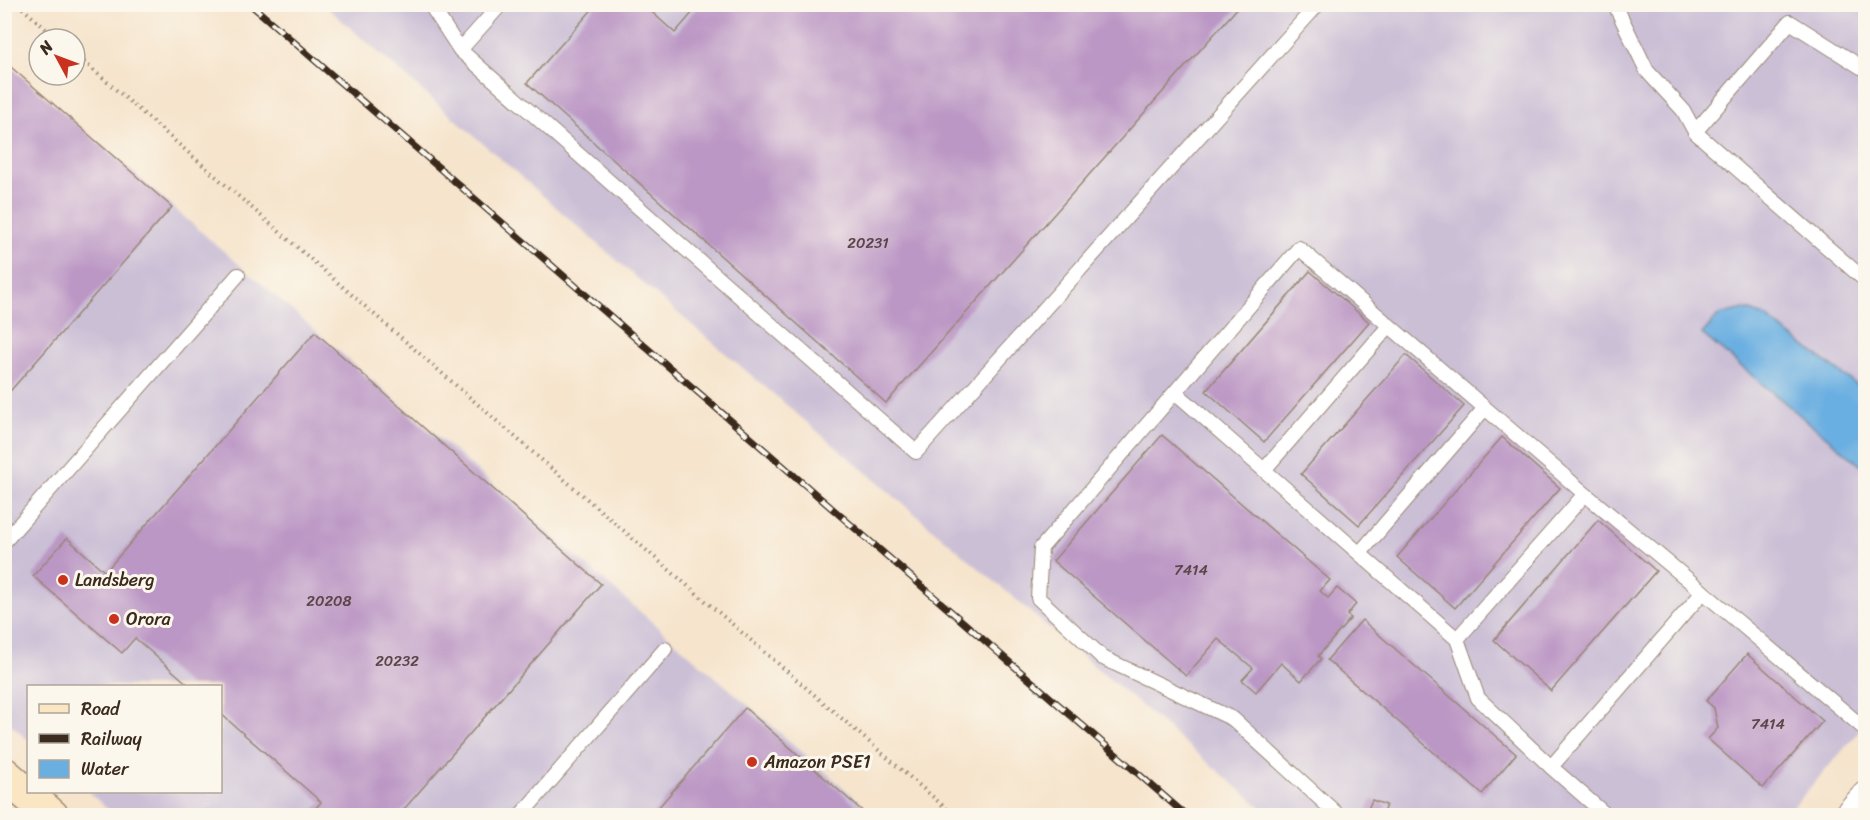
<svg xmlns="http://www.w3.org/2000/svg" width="1870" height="820" viewBox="0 0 1870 820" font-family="Sriracha,sans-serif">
<rect width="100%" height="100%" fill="#fbf7ec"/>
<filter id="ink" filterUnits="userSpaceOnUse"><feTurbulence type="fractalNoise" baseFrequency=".0167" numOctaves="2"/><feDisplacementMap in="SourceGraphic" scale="12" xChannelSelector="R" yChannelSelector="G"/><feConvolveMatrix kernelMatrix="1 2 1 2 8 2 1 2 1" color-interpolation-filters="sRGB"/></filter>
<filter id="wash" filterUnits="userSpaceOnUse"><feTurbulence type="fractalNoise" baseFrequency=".008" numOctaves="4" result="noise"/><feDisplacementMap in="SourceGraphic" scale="24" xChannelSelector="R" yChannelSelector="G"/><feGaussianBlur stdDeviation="1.35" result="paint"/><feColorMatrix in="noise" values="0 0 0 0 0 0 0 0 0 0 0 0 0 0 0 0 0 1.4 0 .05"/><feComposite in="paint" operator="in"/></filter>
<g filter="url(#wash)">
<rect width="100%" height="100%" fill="#f6e4cc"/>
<path fill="#cbbfd6" d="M324,5H1865V725L1786,815H1270L652,291Z
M5,62L875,815H115L88,792H220V686H28V740L5,719Z"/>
<path fill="#6bafe1" stroke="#536c80" stroke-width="1.5" d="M1744,309L1764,316L1865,391V469L1702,334L1719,315Z"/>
<g id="blocks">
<path fill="#bb97c5" d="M597,4H643L675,33L700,4H1241L886,403L527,83Z
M4,61L172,207L4,398Z
M1310,271L1369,322L1264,442L1206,391Z
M315,332L601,584L398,816H309L321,802L220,713V686H190L135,638L122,653L33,576L67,538L105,572Z
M1406,355L1464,406L1359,525L1301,474Z
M1162,435L1330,580L1320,591L1328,598L1337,588L1356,604L1347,615L1351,618L1318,656L1321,659L1301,681L1281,663L1256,692L1242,680L1253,668L1218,639L1186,676L1053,561Z
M1502,437L1560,488L1455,608L1397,557Z
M1598,520L1656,571L1551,691L1494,640Z
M1362,620L1516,754L1482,794L1327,660Z
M1747,654L1823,721L1763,788L1708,739L1718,728L1714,708L1706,701Z
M745,708L868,816H651Z
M1372,800L1386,805L1382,816L1367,811Z"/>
</g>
</g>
<g filter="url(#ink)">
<use href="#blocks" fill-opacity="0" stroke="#988775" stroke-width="1.5"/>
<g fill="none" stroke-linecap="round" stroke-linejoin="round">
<g stroke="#988775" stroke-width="16">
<path id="lane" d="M430,4L460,50
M501,4L460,50L916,452L1318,4
M1617,4L1618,11L1647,71L1683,110L1695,132
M1861,67L1790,22L1695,132L1866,281
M1175,392L1457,639
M1264,470L1389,326
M4,542L238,275
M1360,553L1485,408
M1551,767L1478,698L1457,639L1585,494L1703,592
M520,816L665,649
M1339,816L1233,719L1103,658L1038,598L1041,548L1299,248L1585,494
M1607,816L1551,767L1703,592L1866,730"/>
</g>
<g stroke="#988775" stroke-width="28">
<path id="street" d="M1846,816L1866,794"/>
</g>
<g stroke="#988775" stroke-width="36">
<path id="secondary" d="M4,774L52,816"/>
</g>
<path stroke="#988775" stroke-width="4" stroke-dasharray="1.5 4.5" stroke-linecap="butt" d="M18,4L57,39
M75,54L544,462L955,816"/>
<use href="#lane" stroke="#fff" stroke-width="14"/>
<use href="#street" stroke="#fff" stroke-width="26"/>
<use href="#secondary" stroke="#fbe6c4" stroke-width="33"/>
<g stroke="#3b2a1e" stroke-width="7">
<path id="rail" d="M250,4L1187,816"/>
</g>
<use href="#rail" stroke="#fbf7ec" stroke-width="4.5" stroke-dasharray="14" stroke-linecap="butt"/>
</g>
</g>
<g fill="#c8321e" stroke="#fbf7ec" stroke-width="2">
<circle cx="63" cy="580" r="6"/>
<circle cx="114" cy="619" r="6"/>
<circle cx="752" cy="762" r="6"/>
</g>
<g text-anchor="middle" stroke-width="6" stroke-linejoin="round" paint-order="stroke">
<g font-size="15" fill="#5b4548">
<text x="868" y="248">20231</text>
<text x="1191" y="575">7414</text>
<text x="329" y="606">20208</text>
<text x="397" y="666">20232</text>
<text x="1768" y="729">7414</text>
</g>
<g font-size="18" fill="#3b2a1e" stroke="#fbf7ec" text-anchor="start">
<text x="75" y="586">Landsberg</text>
<text x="126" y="625">Orora</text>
<text x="764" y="768">Amazon PSE1</text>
</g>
</g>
<rect width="1870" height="820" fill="none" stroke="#fbf7ec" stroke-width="24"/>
<rect x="27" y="685" width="195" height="108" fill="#fbf7ec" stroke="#aea59a" stroke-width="1.5"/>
<rect x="39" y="704" width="30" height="9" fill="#fbe6c4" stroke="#aea59a" stroke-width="1.5"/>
<text x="81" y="715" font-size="18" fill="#3b2a1e">Road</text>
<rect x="39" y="734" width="30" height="9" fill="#3b2a1e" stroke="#aea59a" stroke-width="1.5"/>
<text x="81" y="745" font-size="18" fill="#3b2a1e">Railway</text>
<rect x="39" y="760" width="30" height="18" fill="#6bafe1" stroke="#aea59a" stroke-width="1.5"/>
<text x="81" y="775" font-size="18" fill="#3b2a1e">Water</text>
<g transform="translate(57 57) rotate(311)"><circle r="28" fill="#fbf7ec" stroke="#aea59a" stroke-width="1.5"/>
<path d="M0-4.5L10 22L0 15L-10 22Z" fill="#c8321e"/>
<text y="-9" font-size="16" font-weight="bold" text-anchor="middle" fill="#3b2a1e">N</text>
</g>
</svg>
